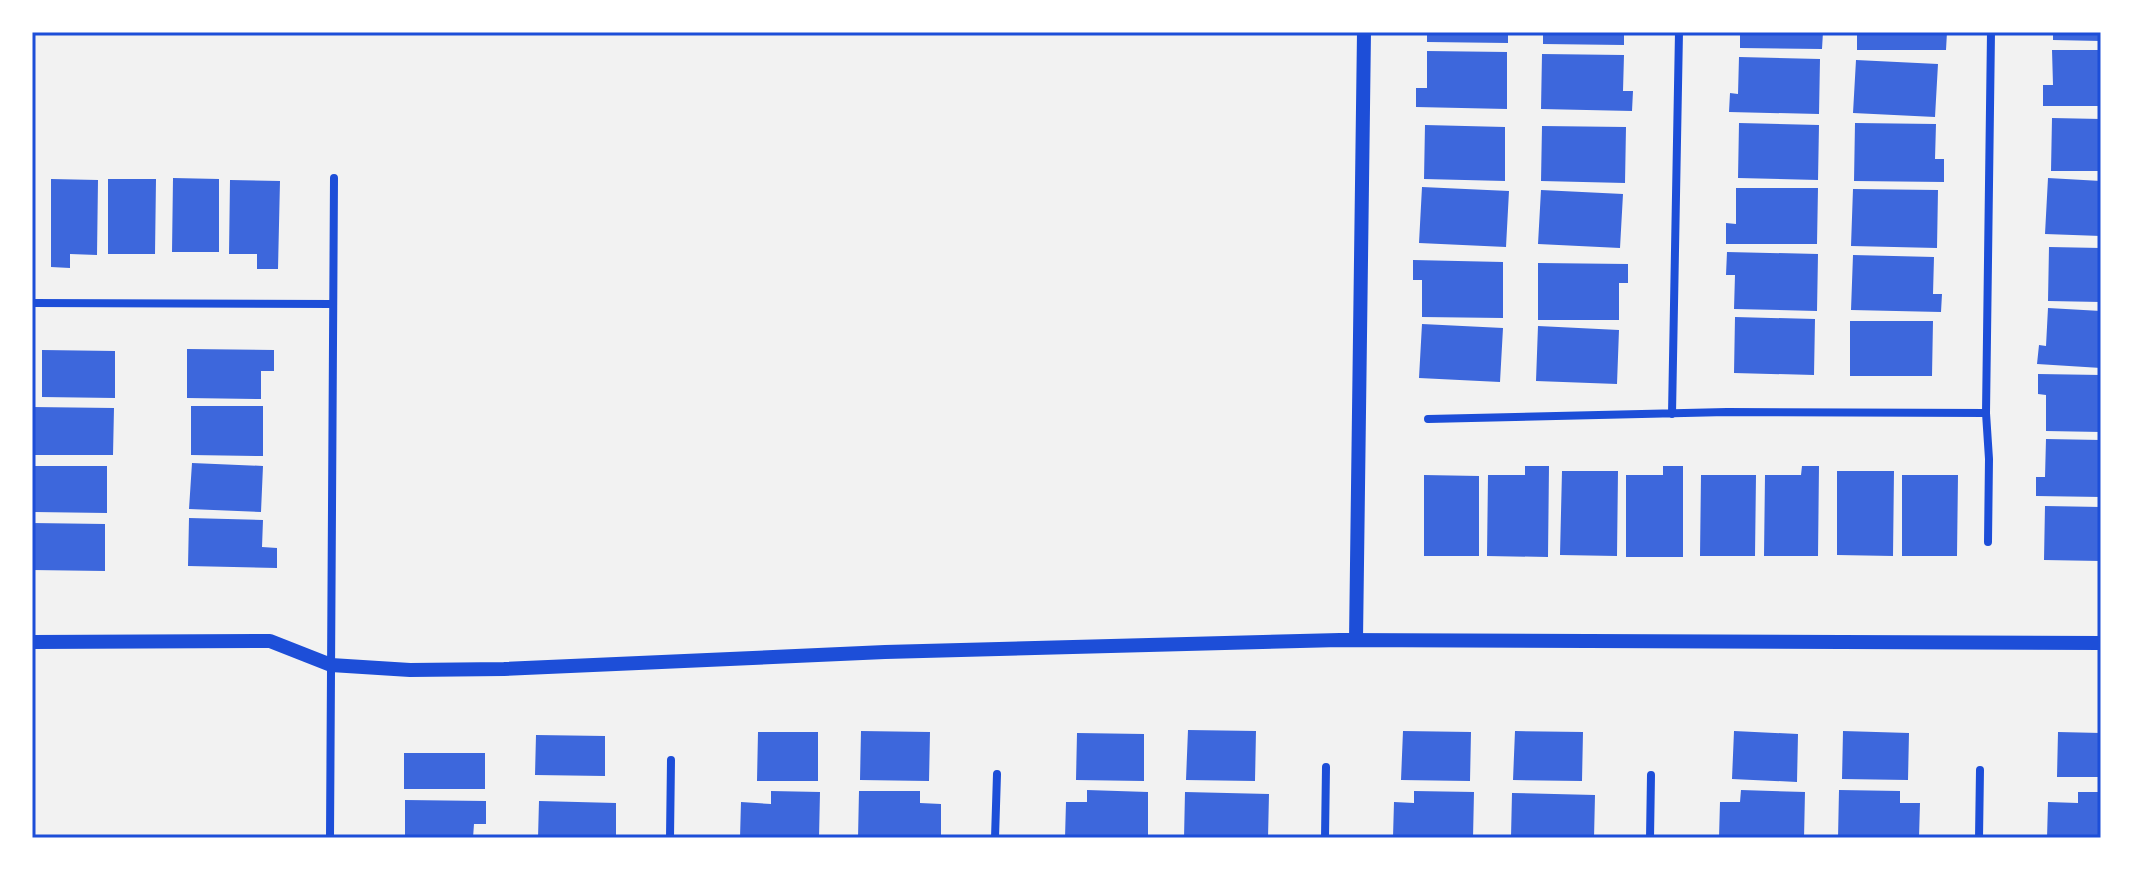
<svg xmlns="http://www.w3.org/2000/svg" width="2133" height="870" viewBox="0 0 2133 870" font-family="'DejaVu Sans',sans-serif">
<rect width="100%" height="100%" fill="#f2f2f2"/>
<path fill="#3d67dc" d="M1427,32H1508V43L1427,42Z
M1543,32H1624V45L1543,44Z
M1740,32H1823L1822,49L1740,48Z
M1857,32H1947L1946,50H1857Z
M2053,32H2101V41L2053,40Z
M2052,50H2101V106H2043V85H2053Z
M1427,51L1507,52V109L1416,107V88H1427Z
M1542,54L1624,55L1623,91H1633L1632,111L1541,109Z
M1739,57L1820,59L1819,114L1729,112L1730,93L1738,94Z
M1856,60L1938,64L1935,117L1853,113Z
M2052,118L2101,119V171H2051Z
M1739,123L1819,125L1818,180L1738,178Z
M1855,123L1936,124L1935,159H1944V182L1854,181Z
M1425,125L1505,127V181L1424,179Z
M1542,126L1626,127L1625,183L1541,181Z
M173,178L219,179V252H172Z
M2048,178L2101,181V236L2045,234Z
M51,179L98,180L97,255L70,254V268L51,267Z
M108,179H156L155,254H108Z
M230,180L280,181L278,269H257V254H229Z
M1422,187L1509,191L1506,247L1419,243Z
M1736,188H1818L1817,244H1726V223L1736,224Z
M1853,189L1938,190L1937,248L1851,246Z
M1541,190L1623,194L1620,248L1538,244Z
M2049,247L2101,248V302L2048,301Z
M1727,252L1818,254L1817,311L1734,309L1735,275H1726Z
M1853,255L1934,257L1933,294H1942L1941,312L1851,310Z
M1413,260L1503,262V318L1422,317V280H1413Z
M1538,263L1628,264V283H1619V320H1538Z
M2048,308L2101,311V368L2037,364L2039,345L2046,346Z
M1735,317L1815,319L1814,375L1734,373Z
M1850,321H1933L1932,376H1850Z
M1422,324L1503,328L1500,382L1419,378Z
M1538,326L1619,330L1617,384L1536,381Z
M187,349L274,350V371H261V399L187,398Z
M42,350L115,351V398L42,397Z
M2038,374L2101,375V432L2046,431V395L2038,394Z
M191,406H263V456L191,455Z
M32,407L114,408L113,455H32Z
M2046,439L2101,440V497L2036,496V477H2045Z
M192,463L263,466L261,512L189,509Z
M35,466H107V513L34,512Z
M1525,466H1549L1548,557L1487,556L1488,475H1525Z
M1663,466H1683V557H1626V475H1663Z
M1802,466H1819L1818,556H1764L1765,475H1801Z
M1562,471H1618L1617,556L1560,555Z
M1837,471H1894L1893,556L1837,555Z
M1424,475L1479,476V556H1424Z
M1701,475H1756L1755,556H1700Z
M1902,475H1958L1957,556H1902Z
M2045,506L2101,507V561L2044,560Z
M189,518L263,520L262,547L277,548V568L188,566Z
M32,523L105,524V571L32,570Z
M1188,730L1256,731L1255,781L1186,780Z
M861,731L930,732L929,781L860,780Z
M1403,731L1471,732L1470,781L1401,780Z
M1515,731L1583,732L1582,781L1513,780Z
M1734,731L1798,734L1797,782L1732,779Z
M1843,731L1909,733L1908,780L1842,779Z
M758,732H818V781H757Z
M2058,732L2101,733V777H2057Z
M1077,733L1144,734V781L1076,780Z
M536,735L605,736V776L535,775Z
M404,753H485V789H404Z
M1087,790L1148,792V838H1065L1066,802H1087Z
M1741,790L1805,792L1804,838H1719L1720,802H1740Z
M1839,790L1900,791V803H1920L1919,838H1838Z
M771,791L820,792L819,838H740L741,802L771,804Z
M859,791H920V803L941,804V838H858Z
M1414,791L1474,792L1473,838L1393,837L1394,802L1414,803Z
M1185,792L1269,794L1268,838H1184Z
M2078,792H2101V838H2047L2048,802L2078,803Z
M1512,793L1595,795L1594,838L1511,837Z
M405,800L486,801V824H474L473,838H405Z
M539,801L616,803V838H538Z"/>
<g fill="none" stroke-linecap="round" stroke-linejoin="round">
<path stroke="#1d4ed8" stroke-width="8" d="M32,303L333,304
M1672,414L1679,32
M1428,419L1727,412L1986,413
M1988,542L1989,459L1986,413L1991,32
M330,838L334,178
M670,838L671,760
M995,838L997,774
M1325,838L1326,767
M1650,838L1651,775
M1979,838L1980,770"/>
<path stroke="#1d4ed8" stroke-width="14" d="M1356,640L1364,32
M32,642L270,641L331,665L410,670L504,669L885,652L1340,640L2101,643"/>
</g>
<rect width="2133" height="870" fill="none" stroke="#ffffff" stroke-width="68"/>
<rect x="34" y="34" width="2065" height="802" fill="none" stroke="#1d4ed8" stroke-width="3"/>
</svg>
